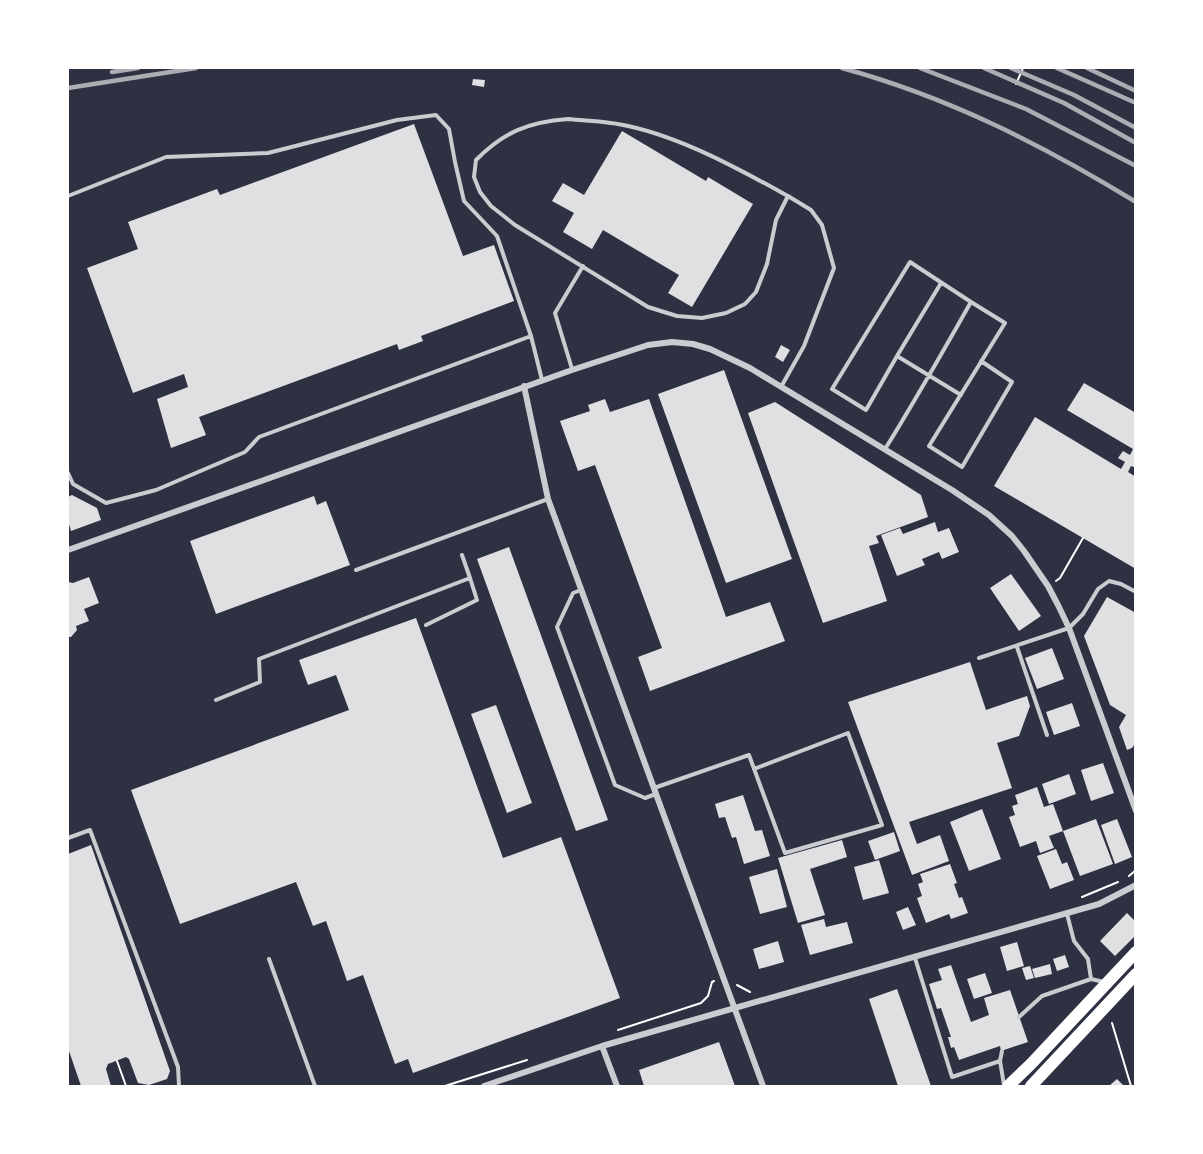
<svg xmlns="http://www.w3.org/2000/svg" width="1203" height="1154" viewBox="0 0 1203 1154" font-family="'Noto Sans',sans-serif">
<rect width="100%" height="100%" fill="#2d3142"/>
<path fill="#e0e0e3" d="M473,79L485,80L484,87L472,85Z
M414,124L463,256L494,245L514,301L421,336L423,341L399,350L397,344L199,417L206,435L171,448L157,399L188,387L184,374L133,393L87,268L138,249L128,222L217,189L220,195Z
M622,131L706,181L708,177L753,204L692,307L668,293L679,275L603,230L592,249L563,232L574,213L552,201L563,183L584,195Z
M781,345L790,350L783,362L775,357Z
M724,370L792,559L726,583L658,394Z
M1084,383L1136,413V468L1131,466L1128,472L1136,477V569L994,486L1035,417L1121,469L1125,462L1118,458L1123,451L1130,455L1133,449L1067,410Z
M605,399L610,412L649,399L726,617L770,602L785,641L650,691L638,657L662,648L595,465L578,471L560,421L590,411L588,405Z
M775,402L921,495L928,517L876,536L879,543L869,546L887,601L823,623L748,413Z
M72,495L97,508L101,520L71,531L68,521V497Z
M314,496L317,505L326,501L350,565L216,614L190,541Z
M935,522L938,532L949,528L959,552L942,559L939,552L922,559L925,565L897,576L881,535L900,528L903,534Z
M509,547L608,820L576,831L477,559Z
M1011,574L1041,616L1019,631L990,588Z
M89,577L99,603L84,609L89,621L76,626L77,630L71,637H68V582L73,583Z
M1107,597L1136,613V742L1132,748L1127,750L1119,727L1126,715L1110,705L1084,636Z
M416,618L503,858L561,837L620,998L413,1073L408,1059L395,1064L363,975L347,981L326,921L313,926L296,882L180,924L131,790L349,710L336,675L308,685L299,660Z
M1052,648L1064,679L1037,689L1025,658Z
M970,662L986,710L1027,696L1030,706L1019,736L997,743L1012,788L909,822L917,844L940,835L949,861L912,875L848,702Z
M1072,703L1080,726L1054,735L1046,712Z
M496,705L532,803L507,813L471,714Z
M1103,763L1114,793L1091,801L1081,770Z
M1069,774L1076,794L1049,804L1042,784Z
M1037,787L1044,807L1053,804L1063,831L1049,836L1054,848L1040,853L1036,841L1020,847L1009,817L1015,815L1012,806L1018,804L1015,795Z
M743,795L755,831L762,830L770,856L744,864L736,837L732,838L725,817L719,818L715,804Z
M982,809L1001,859L969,871L950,822Z
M1096,819L1113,864L1080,876L1063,831Z
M1117,819L1132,857L1115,864L1101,825Z
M894,832L900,851L875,860L868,841Z
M842,840L847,857L810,869L825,915L798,923L778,858Z
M91,845L170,1071L167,1079L149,1085L138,1083L129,1059L126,1057L108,1064L106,1069L111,1086H81L68,1048V854Z
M1056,849L1062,864L1067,862L1074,880L1050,889L1037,856Z
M879,860L889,893L863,900L854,867Z
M950,864L957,883L954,884L959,898L962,897L968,913L951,919L949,914L926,923L917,898L922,896L918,884L923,882L920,874Z
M777,869L787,907L760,914L749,877Z
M908,907L916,925L903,930L896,912Z
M1127,913L1136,922V935L1115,956L1100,941Z
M824,919L826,927L847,922L853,943L810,955L801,925Z
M778,941L784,962L759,969L753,949Z
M1017,942L1024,966L1007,971L1000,947Z
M1065,955L1069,967L1057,971L1053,959Z
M1050,964L1052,974L1035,978L1032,969Z
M951,965L971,1022L989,1015L984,998L1010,990L1028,1042L1001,1051L1000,1046L959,1060L954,1047L951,1048L948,1037H951L941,1008L937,1009L929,984L942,980L938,969Z
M1030,966L1034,978L1026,980L1022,968Z
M985,973L992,993L974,999L967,979Z
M897,989L931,1086H898L869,999Z
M719,1042L735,1086H644L639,1070Z
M1117,1079L1124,1086H1109Z"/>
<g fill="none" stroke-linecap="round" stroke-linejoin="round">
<path stroke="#fff" stroke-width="2" d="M1016,84L1023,68
M1056,581L1060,578L1083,538
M1129,876L1136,870
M1082,897L1118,882
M737,985L750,992
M1112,1023L1131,1086
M618,1030L701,1003L708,996L712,982L714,981
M117,1061L126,1086
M445,1086L527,1060"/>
<path stroke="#caccd0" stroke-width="4" d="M568,119C588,121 609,121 628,126C683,138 739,169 788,196L776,220L767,264L756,292L745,304L726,313L702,318L677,316L648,307L515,225L491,206L480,192L474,177L476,160C504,132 528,122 568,119Z
M68,196L166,157L268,153L397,120L436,115L449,129L455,162L464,201L497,236L531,336
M971,302L1005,323L929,446L962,467L1012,382L981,361
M897,356L941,283
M572,369L555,313L583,266
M781,387L804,346L834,268L822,225L811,210L788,196
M885,449C915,401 943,351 971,302L910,262L832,389L866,410L897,356L961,395
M68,473L73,484L106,503L156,490L245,452L259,437L531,336L542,380
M462,555L470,578
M356,570L548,499
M581,590L573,593L557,627L615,785L645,798L656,794
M1017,647L1047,735
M979,658L1069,628L1083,614L1098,589L1109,581L1121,584L1136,592
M216,700L260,682L259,659L470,578L477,600L426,625
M654,788L749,755L785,853L882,825L848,733L754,769
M68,838L90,830L178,1067L179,1086
M1067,914L1074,941L1088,959L1091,979
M915,958L952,1077L1000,1061
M269,959L315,1086
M1019,1017L1042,996L1091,979L1104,982
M1002,1051L1000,1061L1004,1085"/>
<path stroke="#caccd0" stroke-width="6" d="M524,386L548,499L763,1086
M68,550L572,370L648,345L672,342L693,344L710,349L750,368L952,490L989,515L1012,536L1024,551L1048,586L1058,605L1069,628L1136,811
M602,1046L617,1086
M484,1086L602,1046L1099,904L1136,885"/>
<path stroke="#fff" stroke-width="12" d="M1008,1086L1031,1064L1136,952
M1031,1086L1136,974"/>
<path stroke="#abadb3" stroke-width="4.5" d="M842,68C948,97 1043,145 1136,202
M920,68L1026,109L1136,166
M984,68L1064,103L1136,143
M1011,68L1074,95L1136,128
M1057,68L1136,103
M1087,68L1136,91
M112,72L138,68
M68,88L196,68"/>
</g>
<rect width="1203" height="1154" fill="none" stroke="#ffffff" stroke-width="138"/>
</svg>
